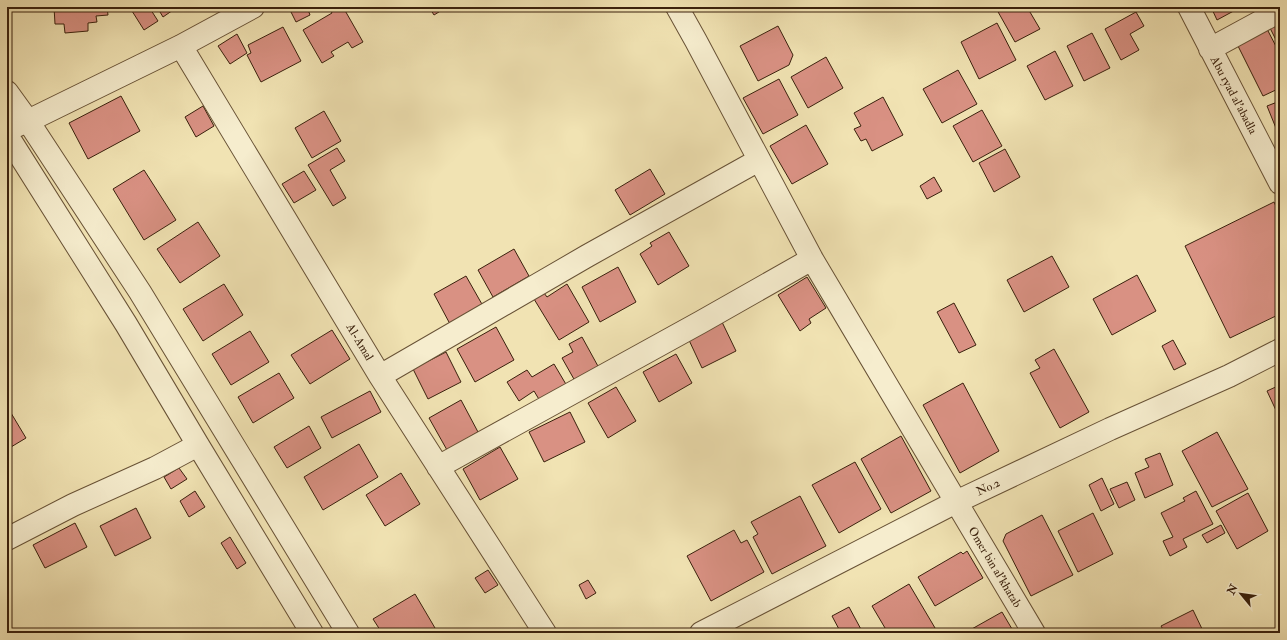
<svg xmlns="http://www.w3.org/2000/svg" width="1287" height="640" viewBox="0 0 1287 640" font-family="'IM FELL Double Pica',serif">
<rect width="100%" height="100%" fill="#f1e3b3"/>
<filter id="stains"><feTurbulence type="fractalNoise" baseFrequency=".005" numOctaves="4"/><feColorMatrix values="0 0 0 0 .2 0 0 0 0 .09 0 0 0 0 .02 0 0 0 .5 -.17"/></filter>
<radialGradient id="worn" r=".72"><stop offset=".6" stop-color="#630" stop-opacity="0"/><stop offset="1" stop-color="#630" stop-opacity=".3"/></radialGradient>
<path fill="#d99183" stroke="#3a210d" d="M54,7H107L108,15L96,16L97,22L88,23V31L65,33L64,24H55Z
M137,7H149L158,21L144,30L132,11Z
M157,7H175L176,8L163,17Z
M291,7H307L310,15L296,22L289,8Z
M329,7H343L363,42L352,48L348,42L331,52L334,56L322,63L303,30L332,13Z
M429,7H447L434,15Z
M1003,7H1027L1040,29L1015,42L997,10Z
M1211,7H1241L1217,20Z
M1136,12L1144,26L1130,34L1139,50L1121,60L1105,29Z
M1280,21V48L1269,26Z
M997,23L1016,60L979,79L961,42Z
M778,26L793,55L789,65L758,81L740,46Z
M283,27L301,61L261,82L247,55L251,53L248,45Z
M1267,29L1280,54V88L1263,96L1237,44Z
M1092,33L1110,68L1084,81L1067,46Z
M237,34L247,53L230,64L218,46Z
M1055,51L1073,86L1045,100L1027,66Z
M826,57L843,88L808,108L791,77Z
M958,70L977,104L942,123L923,89Z
M779,79L798,115L763,134L743,98Z
M121,96L140,131L88,159L69,123Z
M883,97L903,135L872,151L866,139L861,141L854,129L861,126L854,113Z
M1280,101V138L1267,106Z
M203,106L214,126L196,137L185,117Z
M982,110L1002,146L973,162L953,126Z
M324,111L341,141L312,158L295,128Z
M806,125L828,164L792,184L770,146Z
M337,148L345,161L330,170L346,198L333,206L308,165Z
M1005,149L1020,177L994,192L979,163Z
M650,169L665,194L630,215L615,190Z
M144,170L176,220L144,240L113,189Z
M304,171L316,190L294,203L282,184Z
M934,177L942,191L927,199L920,186Z
M1274,202L1280,215V314L1230,338L1185,246Z
M198,222L220,256L180,283L157,249Z
M669,232L689,266L658,285L640,254L652,246L650,243Z
M514,249L529,276L493,297L478,270Z
M1052,256L1069,287L1024,312L1007,280Z
M618,267L636,302L600,322L582,287Z
M1137,275L1156,311L1112,335L1093,299Z
M466,276L483,306L450,324L434,294Z
M807,277L826,308L809,319L811,323L800,331L778,295Z
M224,284L243,315L203,341L183,309Z
M567,284L589,322L559,340L534,299L544,293L547,297Z
M954,303L976,345L959,353L937,312Z
M722,322L736,351L702,368L688,338Z
M496,327L514,360L475,382L457,349Z
M332,330L350,359L310,384L291,355Z
M250,331L269,362L231,385L212,354Z
M582,337L599,368L575,381L562,358L573,352L569,344Z
M1173,340L1186,364L1174,370L1162,346Z
M1054,349L1089,412L1060,428L1030,373L1040,368L1035,360Z
M446,352L461,382L428,399L413,369Z
M676,354L692,383L659,402L643,372Z
M554,364L567,386L540,401L534,391L519,401L507,382L527,370L532,377Z
M279,373L294,398L253,423L238,397Z
M963,383L999,451L960,473L923,405Z
M1280,385V419L1267,391Z
M616,387L636,421L608,438L588,403Z
M370,391L381,412L332,438L321,417Z
M461,400L478,432L447,450L429,418Z
M7,408H8L26,438L11,447L7,439Z
M570,412L585,442L544,462L529,432Z
M309,426L321,448L287,468L274,447Z
M1217,432L1248,489L1212,507L1182,451Z
M901,436L931,491L891,513L861,459Z
M359,444L378,477L323,510L304,477Z
M500,447L518,479L480,500L463,469Z
M1160,453L1173,485L1145,498L1135,473L1149,467L1145,459Z
M855,462L881,509L839,533L812,485Z
M179,468L187,479L171,489L164,477Z
M401,473L420,504L385,526L366,495Z
M1102,478L1114,504L1101,511L1089,485Z
M1127,482L1135,500L1119,508L1110,489Z
M195,491L205,507L189,517L180,501Z
M1196,491L1213,524L1183,539L1187,547L1170,556L1163,541L1173,537L1161,513L1185,501L1183,498Z
M1248,493L1268,531L1237,549L1216,511Z
M800,496L826,546L772,574L753,537L758,534L751,522Z
M136,508L151,538L115,556L100,526Z
M1093,513L1113,554L1078,572L1058,531Z
M1042,515L1073,575L1031,596L1003,541L1006,534Z
M75,523L87,547L45,568L33,545Z
M1221,525L1225,533L1207,543L1202,535Z
M734,530L741,543L747,540L764,572L711,601L687,556Z
M230,537L246,563L237,569L221,543Z
M967,551L983,578L935,606L918,577L961,552L963,554Z
M488,570L498,585L485,593L475,578Z
M588,580L596,593L586,599L579,585Z
M909,584L938,633H888L872,606Z
M415,594L435,628L426,633H382L373,619Z
M849,607L863,633H841L832,616Z
M1193,610L1204,633H1165L1161,626Z
M1002,612L1012,629L1004,633H971L970,630Z"/>
<g fill="none" stroke-linecap="round" stroke-linejoin="round">
<g stroke="#685236" stroke-width="24">
<path id="minor" d="M677,7L696,41L812,259L1034,633
M1189,7L1280,183
M181,46L380,376L545,633
M1210,49L1280,11
M7,92L28,121L140,292L348,633
M14,127L28,121L181,46L253,7
M7,135L126,324L198,445L312,633
M380,376L587,256L759,160
M438,467L701,322L812,259
M7,539L73,505L155,468L198,445
M701,633L956,502L1110,429L1229,376L1280,350"/>
</g>
<use href="#minor" stroke="#f6edce" stroke-width="22"/>
</g>
<g text-anchor="middle" stroke-width="4" stroke-linejoin="round" paint-order="stroke">
<g font-size="12" fill="#3a210d" stroke="#f6edce">
<text transform="translate(1234 95) rotate(62)" y="4">Abu ryad al'abadla</text>
<text transform="translate(360 342) rotate(59)" y="4">Al-Amal</text>
<text transform="translate(988 487) rotate(-25)" y="4">No.2</text>
<text transform="translate(995 567) rotate(59)" y="4">Omer bin al'khatab</text>
</g>
</g>
<rect width="1287" height="640" fill="none" stroke="#f1e3b3" stroke-width="24"/>
<rect x="8" y="8" width="1271" height="624" fill="none" stroke="#3a210d" stroke-width="2"/>
<rect x="12" y="12" width="1263" height="616" fill="none" stroke="#3a210d"/>
<g transform="translate(1241 594) rotate(299)" stroke="#f6edce" stroke-width="3" paint-order="stroke">
<path d="M0-3L7 15L0 10L-7 15Z" fill="#3a210d"/>
<text y="-6" font-size="11" font-weight="bold" text-anchor="middle" fill="#3a210d">N</text>
</g>
<rect width="100%" height="100%" filter="url(#stains)"/>
<rect width="100%" height="100%" fill="url(#worn)"/>
</svg>
